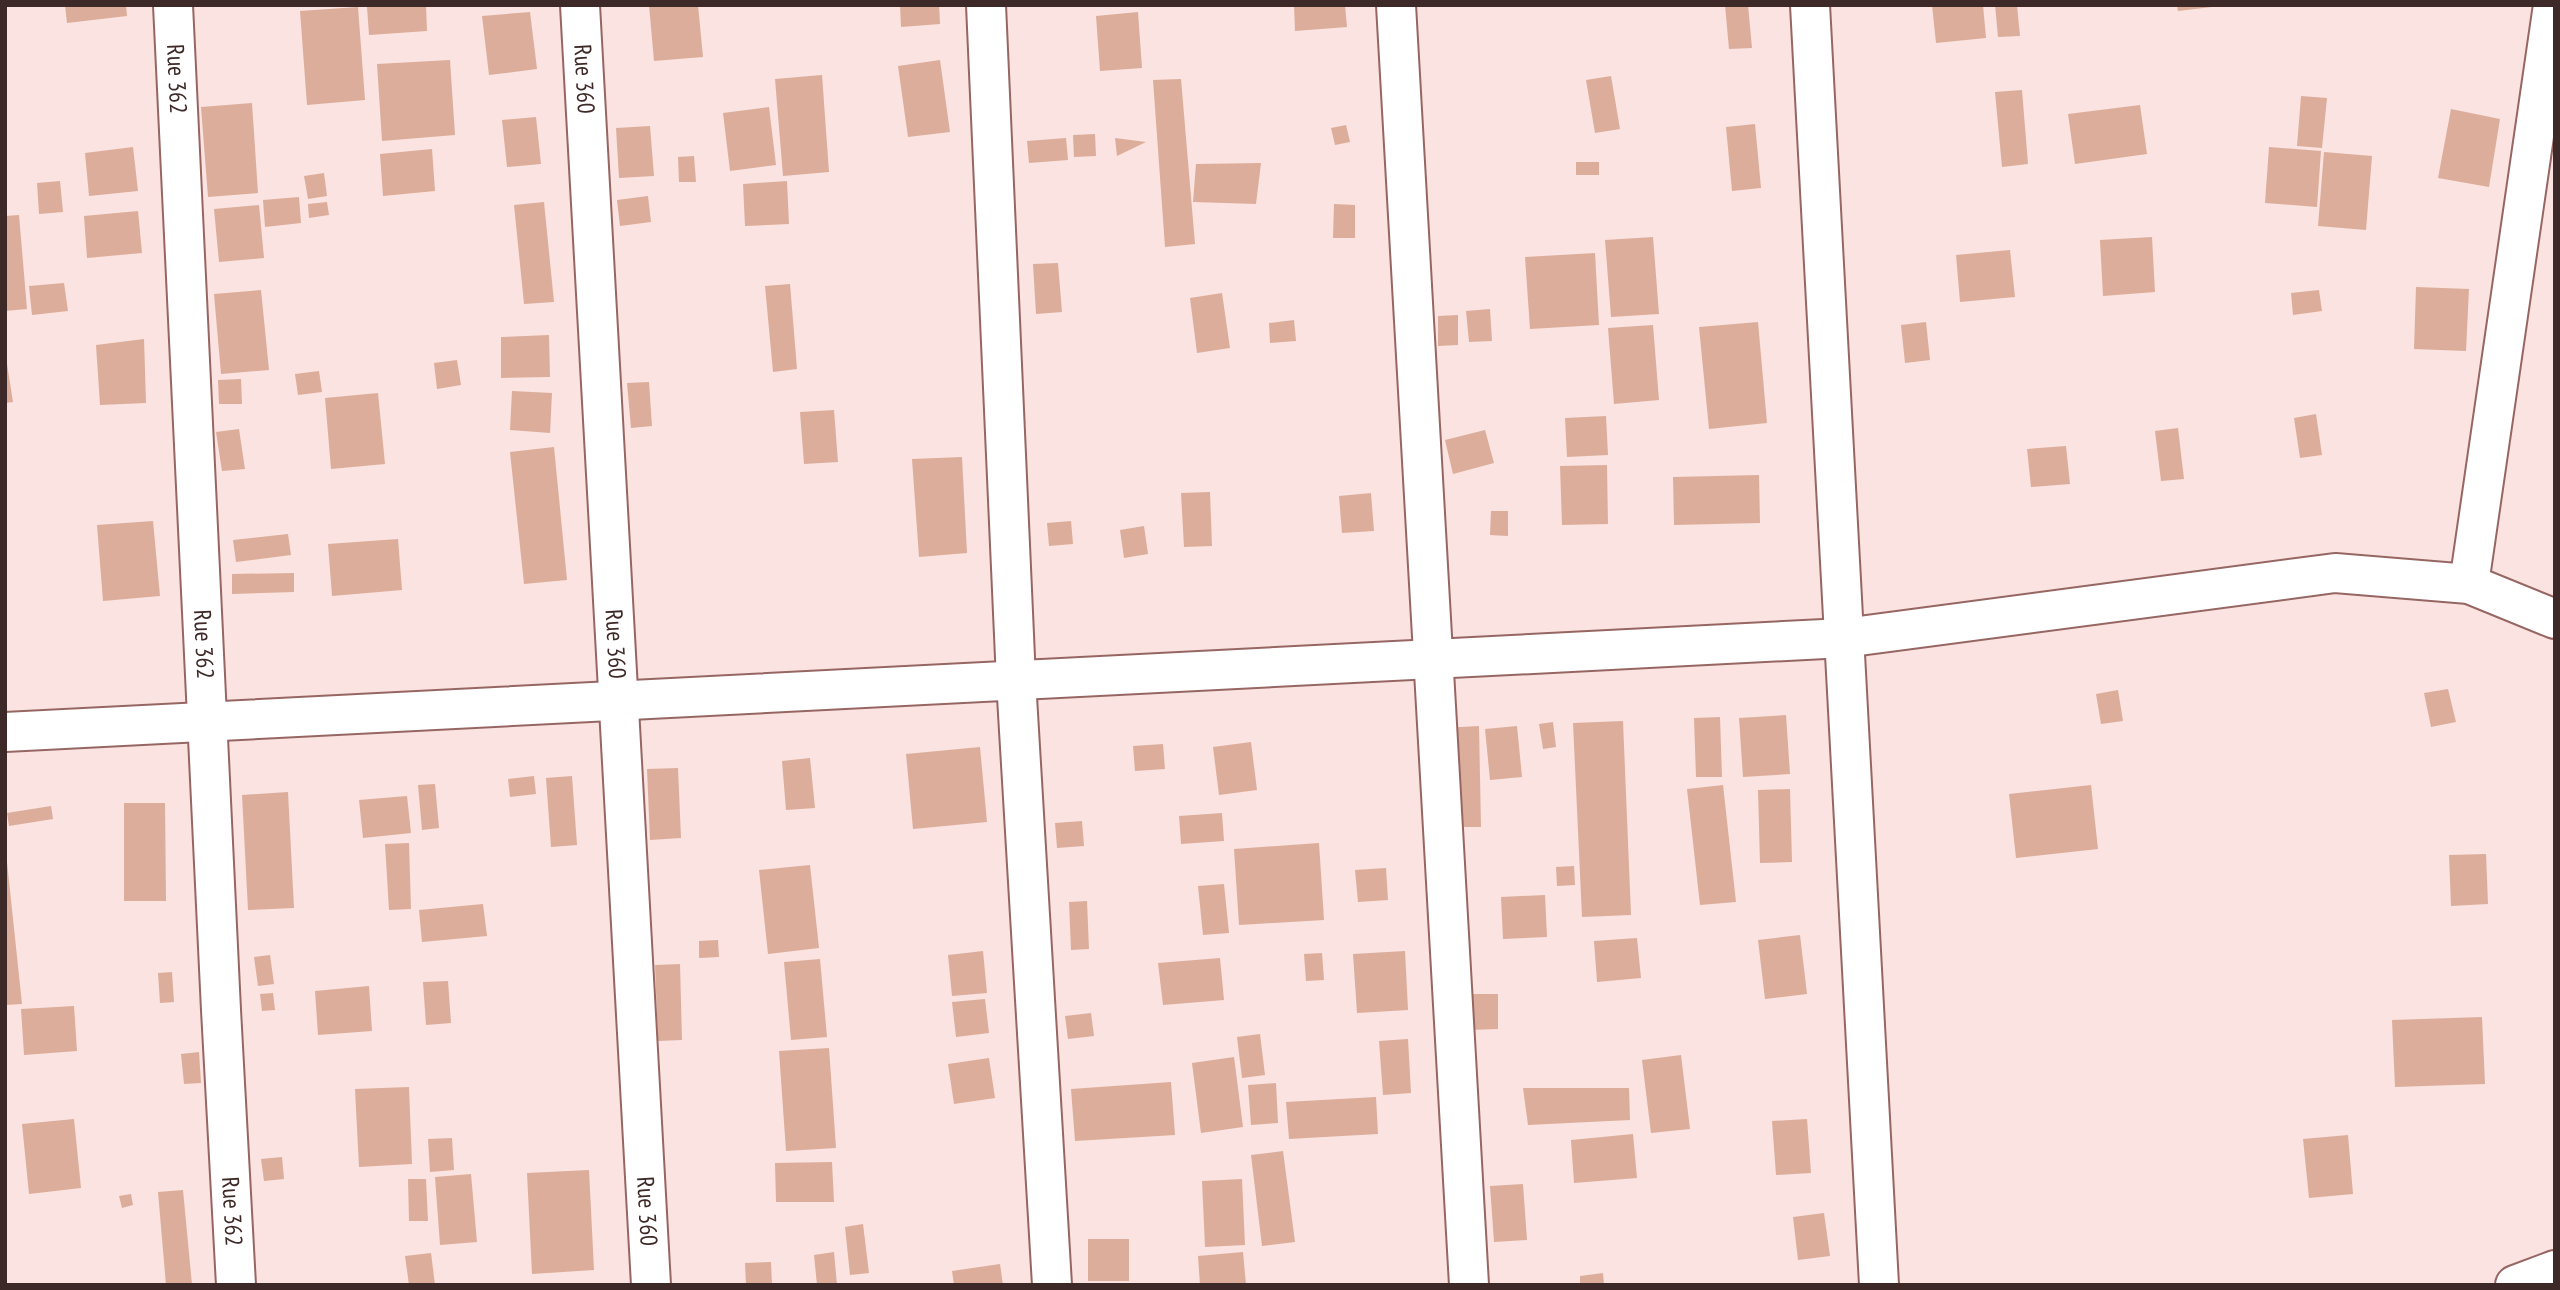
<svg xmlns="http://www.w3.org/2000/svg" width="2560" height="1290" viewBox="0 0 2560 1290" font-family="'PT Sans Narrow',sans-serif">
<rect width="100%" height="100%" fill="#fae3e1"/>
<path fill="#dcad9a" d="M65,5H126L127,16L67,23Z
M426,5L427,31L369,35L367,7Z
M649,5H698L703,57L654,61Z
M900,5H939L940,24L901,27Z
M1294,5H1345L1347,27L1295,31Z
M1725,5H1748L1752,48L1729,49Z
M1932,5H1983L1986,38L1936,43Z
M1995,5H2017L2020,36L1998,37Z
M2177,5H2212V7L2178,11Z
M358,7L365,100L307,105L300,11Z
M530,12L537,69L489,75L482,16Z
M1138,12L1142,68L1100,71L1096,16Z
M450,60L455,135L382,141L377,64Z
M940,60L950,132L908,137L898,66Z
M822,75L829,172L783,176L775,79Z
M1611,76L1620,129L1595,133L1586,80Z
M1181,79L1195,244L1165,247L1153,80Z
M2022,90L2028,164L2002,167L1995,92Z
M2301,96L2327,98L2322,148L2297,146Z
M252,103L258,193L208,197L201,107Z
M2140,105L2147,154L2075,164L2068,114Z
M769,107L776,165L730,171L723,113Z
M2451,109L2500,119L2489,187L2438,178Z
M536,117L541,164L507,167L502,120Z
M1755,124L1761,188L1732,191L1726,127Z
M1346,125L1350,142L1335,145L1331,128Z
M650,126L654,176L619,178L616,128Z
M1095,134L1096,156L1074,157L1073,135Z
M1066,138L1068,160L1029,163L1027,141Z
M1115,138L1146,142L1117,156Z
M133,147L138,191L89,196L85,153Z
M2269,147L2321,151L2317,207L2265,203Z
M432,149L435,191L383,196L380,154Z
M2324,152L2372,156L2366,230L2318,226Z
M694,156L696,182H679L678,157Z
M1576,162H1599V175H1576Z
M1261,163L1256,204L1193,202L1196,164Z
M324,173L327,196L308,199L304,176Z
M60,181L63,212L39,214L37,183Z
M787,181L789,224L745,226L743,184Z
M648,196L651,222L620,226L617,200Z
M299,197L301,223L265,227L263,200Z
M327,202L329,215L309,218L308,204Z
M544,202L554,302L524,304L514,205Z
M1334,204L1355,205V238H1333Z
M259,205L264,258L219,262L214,209Z
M138,211L142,253L87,258L84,216Z
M19,215L27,309L5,311V216Z
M1653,237L1659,314L1611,317L1605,240Z
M2152,237L2155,292L2103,296L2100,240Z
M2010,250L2015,297L1960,302L1956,255Z
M1595,253L1599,325L1530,329L1525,257Z
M1058,263L1062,312L1036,314L1033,264Z
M64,283L68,311L32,315L29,286Z
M790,284L797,369L773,372L765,286Z
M2416,287L2469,289L2466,351L2414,349Z
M261,290L269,370L221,374L214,294Z
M2319,290L2322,311L2293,315L2291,293Z
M1222,293L1230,348L1197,353L1190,298Z
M1490,309L1492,341L1469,342L1466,311Z
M1458,315V345L1438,346V316Z
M1294,320L1296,341L1270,343L1269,323Z
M1758,322L1767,423L1709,429L1699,327Z
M1926,322L1930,360L1905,363L1901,325Z
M1653,325L1659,400L1614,404L1608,328Z
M549,335L550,377L501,378V337Z
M144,339L146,403L100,405L96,345Z
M5,351L13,402L5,403Z
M457,360L461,385L437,389L434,363Z
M319,371L322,392L298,395L295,374Z
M241,379L242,404H219L218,380Z
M649,382L652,426L631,428L627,383Z
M512,391L552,393L550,433L510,430Z
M378,393L385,464L331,469L325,398Z
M834,410L838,462L804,464L800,412Z
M2316,414L2322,455L2300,458L2294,418Z
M1606,416L1608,455L1567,457L1565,418Z
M2178,428L2184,479L2161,481L2155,431Z
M239,429L245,469L222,471L216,432Z
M1485,430L1494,463L1453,474L1445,440Z
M2066,446L2070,484L2031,487L2027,449Z
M554,447L567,580L524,584L510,452Z
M962,457L967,553L919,557L912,459Z
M1607,465L1608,524L1562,525L1560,466Z
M1759,475L1760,523L1674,525L1673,477Z
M1210,492L1212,546L1184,547L1181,493Z
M1371,493L1374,531L1342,533L1339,496Z
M1491,511H1508V536L1490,535Z
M153,521L160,596L103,601L97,525Z
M1071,521L1073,544L1049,546L1047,523Z
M1144,526L1148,554L1124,558L1120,530Z
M288,534L291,555L236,562L233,540Z
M398,539L402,590L332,596L328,544Z
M294,573V592L232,594V574Z
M2448,689L2456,722L2431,727L2424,693Z
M2118,690L2123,721L2101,724L2096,694Z
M1786,715L1790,774L1743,777L1739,718Z
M1720,717L1722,777H1696L1694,718Z
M1623,721L1631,915L1582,917L1573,723Z
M1553,722L1556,747L1543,749L1539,724Z
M1479,726L1481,827H1447L1443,728Z
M1517,726L1522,777L1490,780L1485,729Z
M1251,742L1257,790L1219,795L1213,747Z
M1163,744L1165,769L1135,771L1133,746Z
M980,747L987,822L913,829L906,754Z
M810,758L815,808L786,810L782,761Z
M678,768L681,838L650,840L647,769Z
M534,776L536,794L510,797L508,779Z
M572,776L577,845L551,847L546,778Z
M435,784L439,828L422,830L418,785Z
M1723,785L1736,902L1700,905L1687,789Z
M2091,785L2098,849L2016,858L2009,794Z
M1790,789L1792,862L1760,863L1758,790Z
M288,792L294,908L248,910L242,795Z
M407,796L411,833L363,838L359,800Z
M124,803H165L166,901H124Z
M51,806L53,819L9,826L7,813Z
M1222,813L1224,841L1181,844L1179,816Z
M1082,821L1084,846L1057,848L1055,823Z
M409,843L411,909L389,910L385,844Z
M1319,843L1324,920L1239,925L1234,849Z
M2486,854L2488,904L2451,906L2449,855Z
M5,862H7L22,1004L5,1005Z
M810,865L819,948L768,954L759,870Z
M1574,866L1575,885L1557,886L1556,867Z
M1386,868L1388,900L1358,902L1355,870Z
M1224,884L1229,933L1203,935L1198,886Z
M1545,895L1547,937L1503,939L1501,897Z
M1087,901L1089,949L1071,950L1069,902Z
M483,904L487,936L422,942L419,910Z
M1800,935L1807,994L1765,999L1758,940Z
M1637,938L1641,978L1597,982L1594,941Z
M718,940L719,957L699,958V941Z
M983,951L987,993L952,996L948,955Z
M1405,951L1408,1010L1357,1013L1353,954Z
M1322,953L1324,980L1306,981L1304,954Z
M270,955L274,984L258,986L254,957Z
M1220,958L1224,1000L1163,1005L1158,963Z
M820,959L827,1037L791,1040L784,962Z
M680,964L682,1040L658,1041L655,965Z
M172,972L174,1002L160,1003L158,973Z
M448,981L451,1023L426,1025L423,982Z
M369,986L372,1031L318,1035L315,991Z
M273,993L275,1010L262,1011L260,994Z
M1468,994H1498V1029L1468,1030Z
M985,999L989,1033L956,1037L952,1002Z
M74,1006L77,1051L24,1055L21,1009Z
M1091,1013L1094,1036L1068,1039L1065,1016Z
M2482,1017L2485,1084L2395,1087L2392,1020Z
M1260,1034L1265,1075L1242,1078L1237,1037Z
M1408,1039L1411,1093L1383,1095L1379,1041Z
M829,1048L836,1148L786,1151L779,1051Z
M199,1052L201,1083L184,1084L181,1054Z
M1681,1055L1690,1129L1651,1133L1642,1060Z
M1234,1057L1243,1127L1201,1133L1192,1063Z
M989,1058L995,1098L954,1104L948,1064Z
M1171,1082L1175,1135L1075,1141L1071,1089Z
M1276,1083L1278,1123L1251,1125L1248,1085Z
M409,1087L412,1164L359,1167L355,1089Z
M1523,1088H1629L1630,1120L1528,1125Z
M1376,1097L1378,1134L1289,1139L1286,1102Z
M74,1119L81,1188L29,1194L22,1124Z
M1807,1119L1811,1173L1776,1175L1772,1121Z
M1633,1134L1637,1178L1574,1183L1571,1140Z
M2348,1135L2353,1194L2309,1198L2303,1139Z
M452,1138L454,1170L430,1172L428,1139Z
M1283,1151L1295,1242L1262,1246L1251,1155Z
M282,1157L284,1179L264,1181L261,1159Z
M832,1162L834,1202H776L775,1163Z
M589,1170L594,1270L532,1274L527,1173Z
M471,1174L477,1242L440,1245L435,1177Z
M408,1179H426L428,1221H409Z
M1242,1179L1245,1245L1205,1247L1202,1181Z
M1523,1184L1527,1240L1494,1242L1490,1186Z
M183,1190L192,1285H166L158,1192Z
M131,1194L133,1205L122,1208L119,1196Z
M1824,1213L1830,1256L1798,1260L1793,1217Z
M863,1224L869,1273L850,1275L845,1227Z
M1088,1239H1129V1281H1088Z
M834,1252L837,1285H817L814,1255Z
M1243,1252L1246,1285H1200L1198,1256Z
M431,1253L435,1285H409L405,1256Z
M771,1262L772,1285H746L745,1263Z
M1000,1264L1003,1285H954L952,1271Z
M1603,1273L1604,1285H1580V1276Z"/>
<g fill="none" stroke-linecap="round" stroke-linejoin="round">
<g stroke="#966663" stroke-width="42">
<g id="minor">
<path id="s1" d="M173,5L221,1010L236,1285"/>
<path id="s2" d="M580,5L651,1285"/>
<path d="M986,5L1016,680L1052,1285"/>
<path d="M1396,5L1469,1285"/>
<path d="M1810,5L1879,1285"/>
<path d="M2469,584L2553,5"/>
<path d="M5,732L1844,638L2335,573L2469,584L2555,619"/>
<path d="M2515,1285L2555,1270"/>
</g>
</g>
<use href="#minor" stroke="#fff" stroke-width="38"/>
</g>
<g text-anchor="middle" stroke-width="6" stroke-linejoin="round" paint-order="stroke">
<g font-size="24" fill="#3d2927" stroke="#fae3e1">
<text dy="8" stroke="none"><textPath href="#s1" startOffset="74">Rue 362</textPath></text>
<text dy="8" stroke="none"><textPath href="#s2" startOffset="74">Rue 360</textPath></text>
<text dy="8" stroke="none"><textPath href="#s1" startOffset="640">Rue 362</textPath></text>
<text dy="8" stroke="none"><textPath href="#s2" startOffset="640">Rue 360</textPath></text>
<text dy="8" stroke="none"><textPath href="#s1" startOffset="1208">Rue 362</textPath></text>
<text dy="8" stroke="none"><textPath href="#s2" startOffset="1208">Rue 360</textPath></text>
</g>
</g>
<rect width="2560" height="1290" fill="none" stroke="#3d2927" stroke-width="14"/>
</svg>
